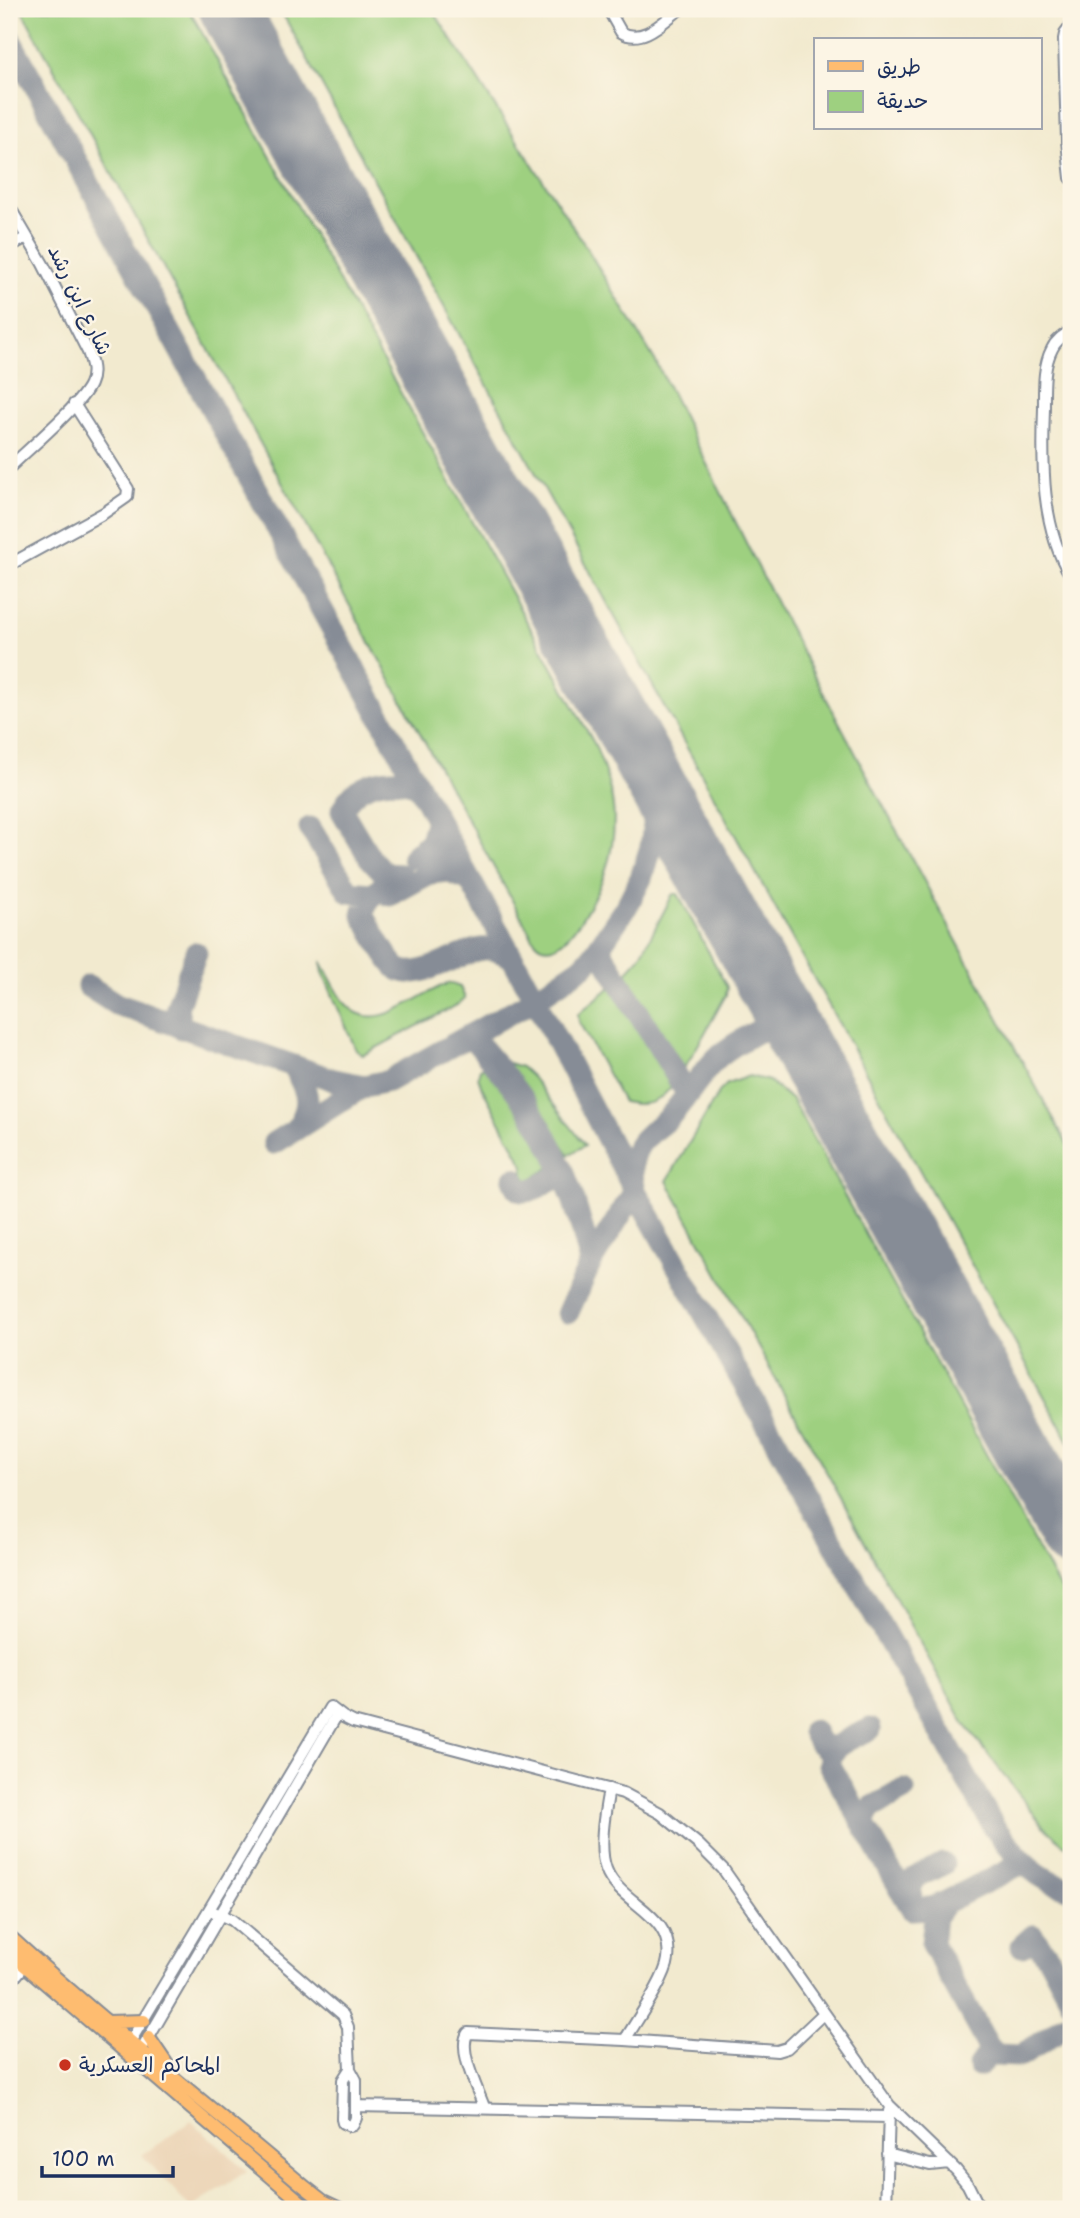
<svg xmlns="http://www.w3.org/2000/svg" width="1080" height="2218" viewBox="0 0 1080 2218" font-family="'Shantell Sans','Playpen Sans Arabic',sans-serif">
<rect width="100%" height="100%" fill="#fcf5e5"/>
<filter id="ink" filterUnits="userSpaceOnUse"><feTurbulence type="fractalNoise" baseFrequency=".0143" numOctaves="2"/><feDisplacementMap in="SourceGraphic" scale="14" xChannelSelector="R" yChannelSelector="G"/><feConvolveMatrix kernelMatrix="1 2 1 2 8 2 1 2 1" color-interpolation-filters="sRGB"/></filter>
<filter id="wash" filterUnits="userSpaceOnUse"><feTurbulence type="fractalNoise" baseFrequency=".00686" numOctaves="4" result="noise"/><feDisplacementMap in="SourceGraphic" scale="28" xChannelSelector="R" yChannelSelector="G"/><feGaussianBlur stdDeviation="1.57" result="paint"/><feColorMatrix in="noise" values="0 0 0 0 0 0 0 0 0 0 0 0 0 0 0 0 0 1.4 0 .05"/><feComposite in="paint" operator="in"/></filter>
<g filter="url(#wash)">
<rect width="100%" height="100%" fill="#f2eacf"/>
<path fill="#edd7ba" d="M191,2121L247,2171L191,2208L142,2155Z"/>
<path fill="#9ed080" stroke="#5c806f" stroke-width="2" d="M21,9H189L595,745C604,768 613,792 614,818C614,835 611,856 605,872C599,891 568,955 543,947C536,945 532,937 529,931Z
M280,9H432L586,247L656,362L777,605L886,811L1071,1151V1445Z
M673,894H678L727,987L726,995C713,1017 679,1085 660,1098C649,1106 636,1105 623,1102L579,1022L578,1014L619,980L640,957Z
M321,961C329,975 336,992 346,1004C375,1038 418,993 449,983L460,987L465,998L457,1005L363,1055L356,1050L323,973Z
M505,1062L521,1067L532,1077L585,1145L569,1155L524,1085Z
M494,1064C517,1074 553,1137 560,1161L528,1181L523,1173L524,1166L481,1086L478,1076L480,1069Z
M749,1076L769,1081L792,1100L1071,1609V1847L1063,1844L1044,1827L964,1723L667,1181L719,1092L727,1084Z"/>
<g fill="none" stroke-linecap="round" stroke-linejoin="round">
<path stroke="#868c96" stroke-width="23" d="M9,38L535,999L635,1191L994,1827C1017,1856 1033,1879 1071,1889
M418,785C389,774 354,782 342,811L370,858L385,874L401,875C382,888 368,891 363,915C373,931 382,952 395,966C412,986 461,951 482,949C492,948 498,950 507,955
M437,820L431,841L413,857L434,852L460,861
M310,828L349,892L371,894
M390,895L430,873L447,871L470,880
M599,948L687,1093
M88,986L116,1004L334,1080L364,1086L388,1081L535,999L582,967L593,956L628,904L641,878L651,847L659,790
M181,1028L177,1008L196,953
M470,1035C502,1072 534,1109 555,1154C572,1188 581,1225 591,1262
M293,1066C308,1092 314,1105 295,1130
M274,1143L364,1086
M514,1179C516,1183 516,1188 520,1190C528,1196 556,1177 564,1173
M568,1312L591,1262L635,1191C629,1168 631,1149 650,1133C657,1127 665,1122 671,1115C688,1096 700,1074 719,1056C738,1040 763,1029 785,1017
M870,1729C852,1739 832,1742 829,1764L912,1909L931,1908L946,1902
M813,1731L819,1743L825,1748H834
M862,1821L871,1808L904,1790
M912,1909L910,1890L915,1878L943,1864
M1022,1946L1033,1936L1050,1960L1071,2000
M988,2046L996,2055L1021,2056L1071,2022
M979,2066L988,2055V2046L932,1944L935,1917L946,1902L1022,1863"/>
<path stroke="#868c96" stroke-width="60" d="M229,9L1071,1538"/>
</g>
</g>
<g filter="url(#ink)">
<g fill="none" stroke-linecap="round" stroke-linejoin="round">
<g stroke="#868c96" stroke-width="14">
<path id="minor" d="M608,9L621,32C642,45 663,22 680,9
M1071,26L1065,34L1064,39L1067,141L1071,178
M9,206L43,264L88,352C92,363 95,373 90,384C81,405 27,450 9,468
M9,247L27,237
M1071,331C1063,336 1056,340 1052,349C1043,366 1044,388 1044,408C1042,464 1041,527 1071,576
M9,565L104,513L127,497L128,489L74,404
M609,1789C605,1811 598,1848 606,1869C619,1904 674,1913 668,1959C666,1979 636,2021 625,2040
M214,1912L232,1920L343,2015L348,2027L350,2069L356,2080V2118L353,2125L350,2126L343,2123L342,2119L343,2080L350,2069
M9,1984L24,1966
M130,2042L330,1707L343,1717L353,1722L623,1793L660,1813L698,1844L723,1869L889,2105L956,2170L968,2185L980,2209
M145,2044L338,1713
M356,2106L889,2117
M484,2107C478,2090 457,2049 468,2033L625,2040L777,2051L787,2048L824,2013
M887,2154L930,2165L949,2163
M886,2209L889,2111"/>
</g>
<g stroke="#868c96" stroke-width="16">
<path id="major" d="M9,1936C104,2023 206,2103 305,2187L323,2201L340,2209
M9,1952L309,2209
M106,2022L144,2021
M149,2038L168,2066"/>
</g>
<use href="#minor" stroke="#fff" stroke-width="10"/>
<use href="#major" stroke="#febc70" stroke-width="12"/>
</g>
</g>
<circle fill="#c8321e" stroke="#fcf5e5" stroke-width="2.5" cx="65" cy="2065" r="7"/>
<g text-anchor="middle" stroke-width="5" stroke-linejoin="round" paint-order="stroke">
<g font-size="21" fill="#1b2f5e" stroke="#fcf5e5">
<text transform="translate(80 300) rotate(64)" y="7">شارع ابن رشد</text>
</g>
<g font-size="21" fill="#1b2f5e" stroke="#fcf5e5" text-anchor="start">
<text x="79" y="2072">المحاكم العسكرية</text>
</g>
</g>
<rect width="1080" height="2218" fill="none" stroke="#fcf5e5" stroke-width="35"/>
<rect x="814" y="38" width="228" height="91" fill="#fcf5e5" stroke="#a2a6af" stroke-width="2"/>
<rect x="828" y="61" width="35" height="10" fill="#febc70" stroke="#a2a6af" stroke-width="2"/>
<text x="877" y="74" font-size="21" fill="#1b2f5e">طريق</text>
<rect x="828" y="91" width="35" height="21" fill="#9ed080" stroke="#a2a6af" stroke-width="2"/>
<text x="877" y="108" font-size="21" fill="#1b2f5e">حديقة</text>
<path d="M42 2166v10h131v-10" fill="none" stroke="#1b2f5e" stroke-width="3.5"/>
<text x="52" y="2166" font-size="21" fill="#1b2f5e" stroke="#fcf5e5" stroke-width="5" paint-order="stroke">100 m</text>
</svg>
